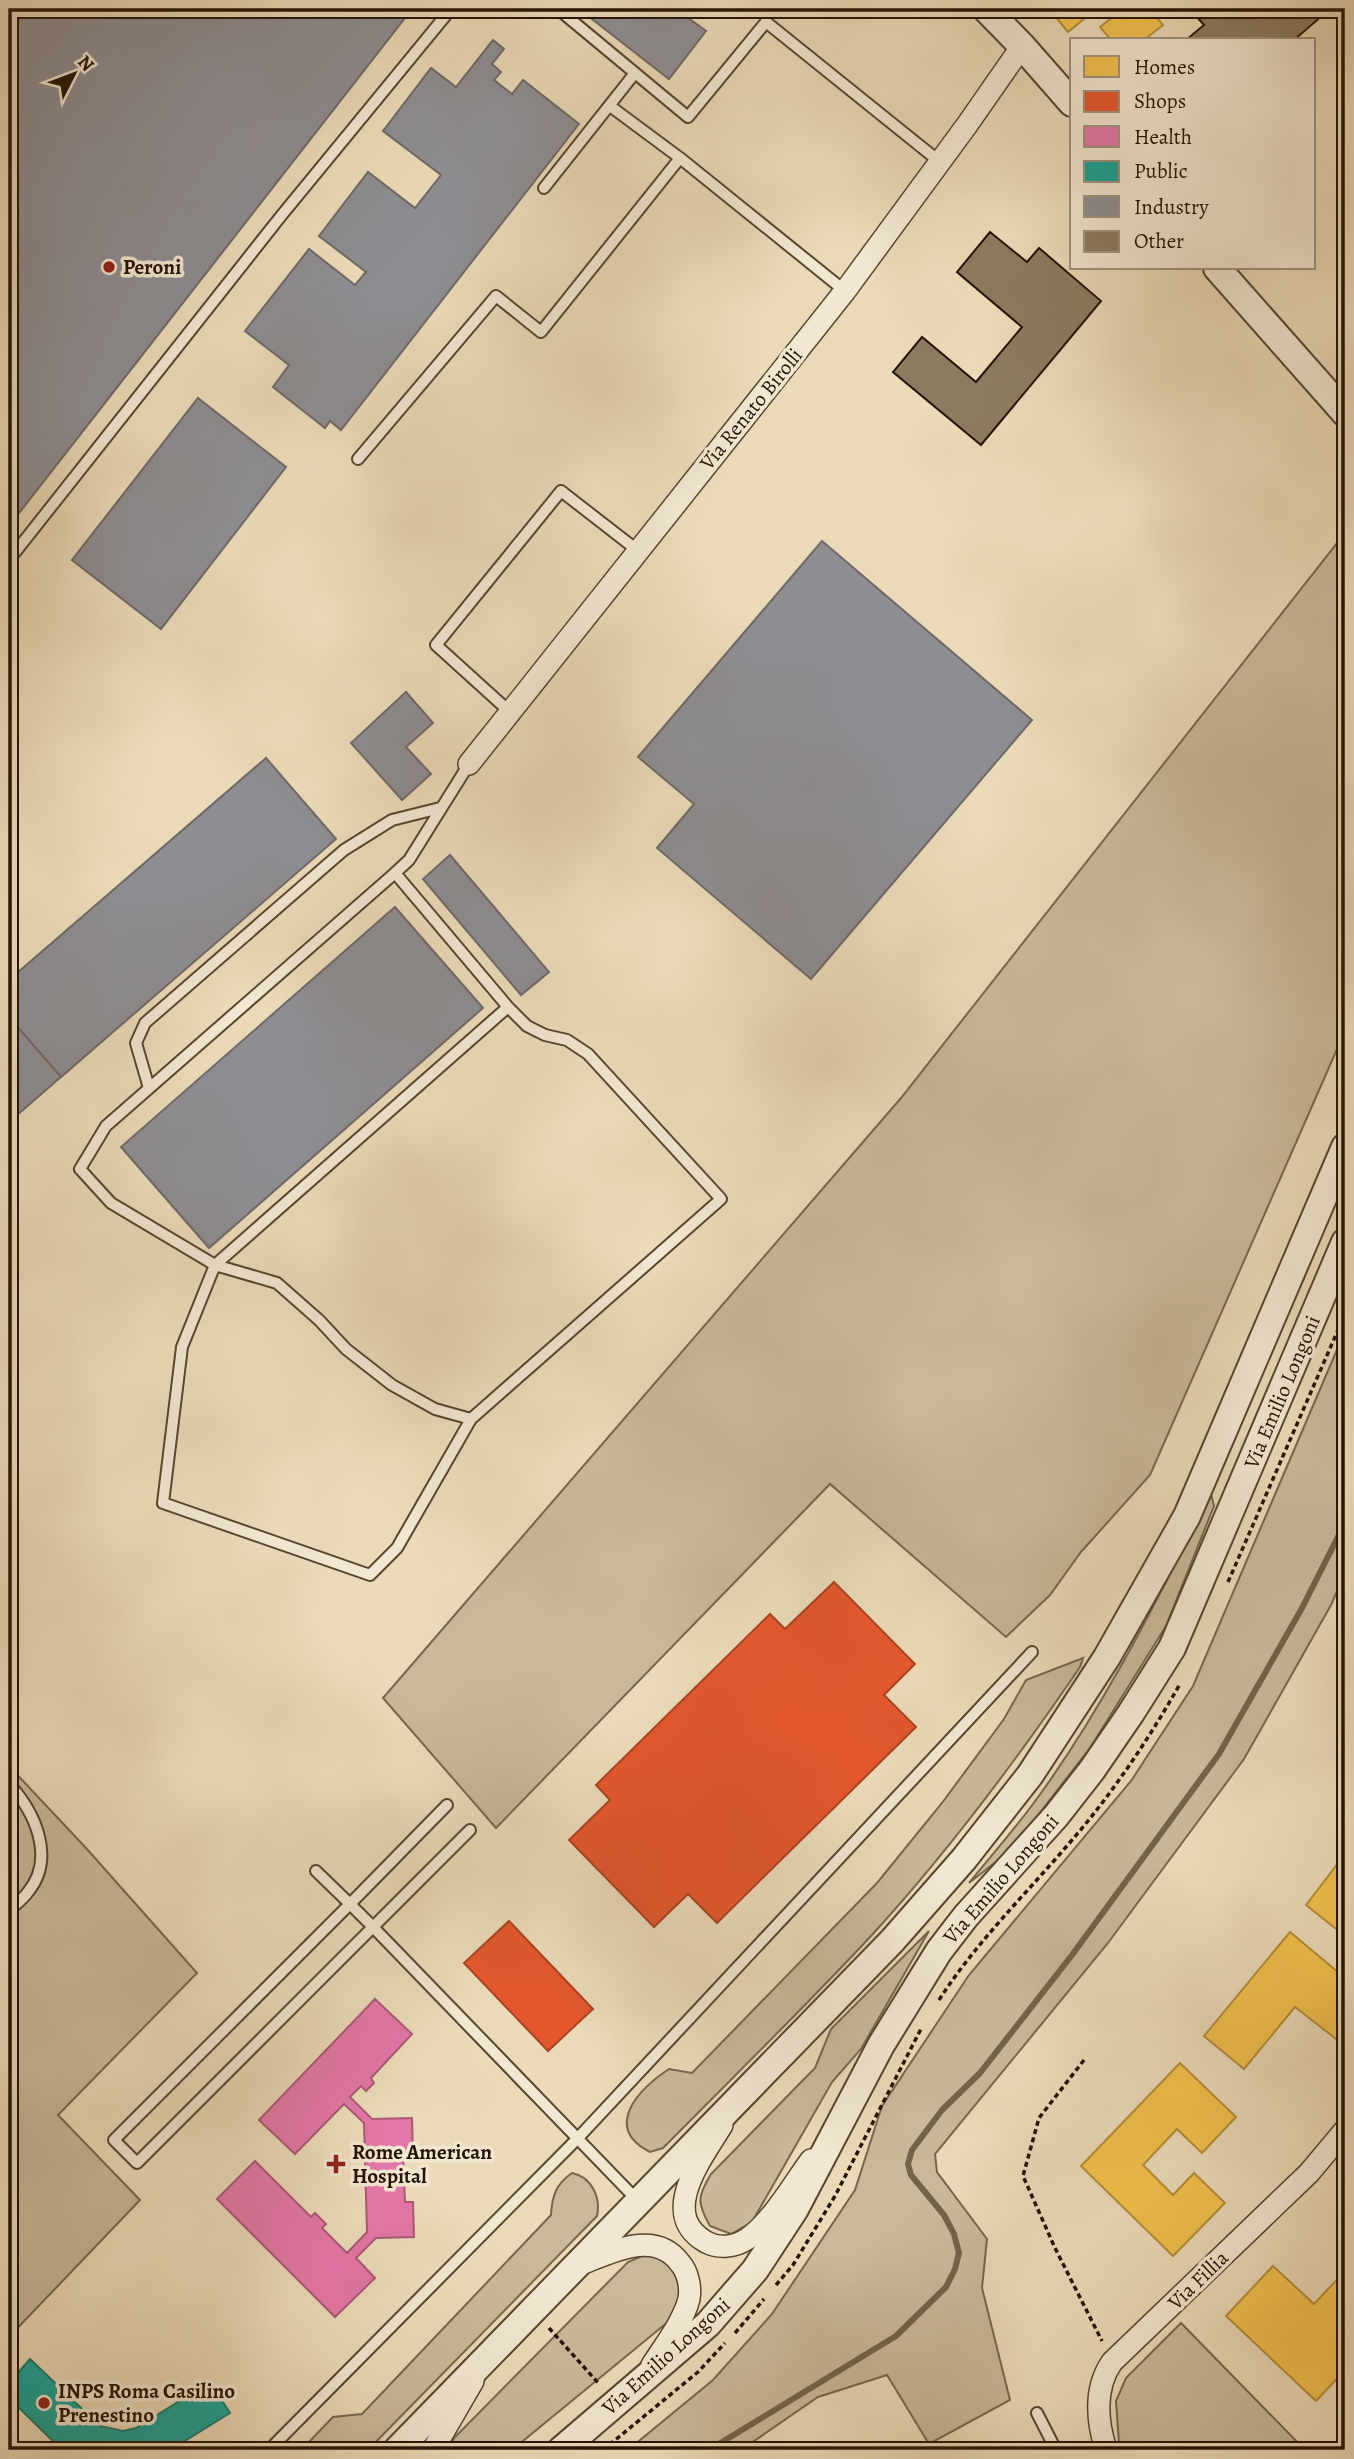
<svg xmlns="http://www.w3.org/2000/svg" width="1354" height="2459" viewBox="0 0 1354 2459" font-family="Alegreya,serif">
<rect width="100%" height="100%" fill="#ebdab8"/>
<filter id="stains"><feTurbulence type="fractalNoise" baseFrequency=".00286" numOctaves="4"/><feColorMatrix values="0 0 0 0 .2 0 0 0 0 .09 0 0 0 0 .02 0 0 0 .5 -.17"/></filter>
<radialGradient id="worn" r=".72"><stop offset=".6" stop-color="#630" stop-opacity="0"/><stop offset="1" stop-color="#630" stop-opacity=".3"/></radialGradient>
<path fill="#c9b899" stroke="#76664e" stroke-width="2" d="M1345,533V1031L1150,1475L1081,1552L1050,1595L1006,1637L830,1484L496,1828L383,1698L901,1098Z
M1345,1331V1573L1331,1605L1244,1759L1108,1943L935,2154L937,2172L987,2239L982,2288L1010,2400L929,2444L887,2375L818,2397L741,2450H628L713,2380L772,2314L855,2190L882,2106L969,1975L1131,1781L1193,1686Z
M1211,1494L1214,1506L1166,1626L1090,1748L1011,1850L969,1883C991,1856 1013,1831 1033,1804C1104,1708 1157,1600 1211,1494Z
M1083,1658L1080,1667C1016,1761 948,1852 871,1936C804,2008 732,2078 663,2148L650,2152C602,2128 639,2088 669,2069L692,2073L877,1883L942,1803L1004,1719L1026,1680Z
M9,1766L86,1848L197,1973L58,2115L140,2200L9,2337Z
M929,1931L861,2049L832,2082L752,2222L731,2234L710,2226C697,2203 697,2197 711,2174L815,2068L831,2029Z
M572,2173C592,2177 601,2198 597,2216L368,2450H304L305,2446L333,2417L362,2414L551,2215C552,2196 556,2184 572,2173Z
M649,2253L662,2255L686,2284L674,2317L512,2450H447L455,2437L628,2262Z
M1181,2323L1305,2450H1122L1119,2444L1116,2401L1126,2378Z"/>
<path fill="#f2c14e" stroke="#b48d38" stroke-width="2" d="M1049,9H1096L1068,32Z
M1123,9H1150L1163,25L1144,40H1111L1100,27Z
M1345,1854V1936L1306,1905Z
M1290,1932L1345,1978V2046L1295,2007L1244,2069L1204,2036Z
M1180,2063L1236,2117L1202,2153L1177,2129L1143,2165L1173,2195L1194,2173L1225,2203L1173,2256L1081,2166Z
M1273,2266L1314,2304L1345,2271V2370L1316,2401L1226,2316Z"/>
<path fill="#e4572e" stroke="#aa4321" stroke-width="2" d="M834,1582L915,1664L884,1695L916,1727L717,1923L688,1894L654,1927L569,1840L610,1800L596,1785L770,1614L785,1629Z
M509,1921L593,2009L548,2051L464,1963Z"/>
<path fill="#e377a8" stroke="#aa5976" stroke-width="2" d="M375,1999L412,2034L371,2078L374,2083L366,2091L361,2086L350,2097L372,2119L412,2118L413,2155H403L405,2202H413L414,2237L376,2238L356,2258L375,2278L335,2317L217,2199L255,2161L311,2217L315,2213L326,2224L322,2228L347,2253L367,2232L364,2123L344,2104L295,2154L259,2120Z"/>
<path fill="#17a398" stroke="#1b786b" stroke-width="2" d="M30,2359L100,2426L123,2431L136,2428L210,2382L230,2413L170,2450H62L9,2398V2383Z"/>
<path fill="#8d8d92" stroke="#6e6967" stroke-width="2" d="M9,9H412L9,526Z
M579,9H676L706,31L669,79Z
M493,40L504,49L492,64L501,72L494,80L512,94L523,80L579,124L341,430L330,421L325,428L273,387L289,365L245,331L309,249L355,285L366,272L319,236L368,172L415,208L441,175L383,131L431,68L456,87Z
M198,398L286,467L161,629L72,560Z
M822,541L1032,720L811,979L657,848L694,804L638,757Z
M406,692L433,723L406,747L431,774L402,800L351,743Z
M266,758L336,839L61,1077L9,1017V980Z
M450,855L549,972L521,995L423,879Z
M395,907L483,1008L209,1248L121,1147Z
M9,1017L61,1077L9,1122Z"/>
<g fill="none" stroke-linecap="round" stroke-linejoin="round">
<path stroke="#73634a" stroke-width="6" d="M709,2450L896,2336L946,2287L955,2269L959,2253L954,2234L944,2215L911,2175L908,2164L912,2150L942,2110L980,2073L1072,1955L1219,1754L1302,1608L1345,1523"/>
</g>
<path fill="#8b7b61" stroke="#241403" stroke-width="2" d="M1190,9H1330L1294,40H1186L1204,25Z
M990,232L1027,262L1039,248L1101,301L981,445L893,372L922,337L976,382L1022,327L957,272Z"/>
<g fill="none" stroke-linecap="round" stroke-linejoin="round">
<g stroke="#564630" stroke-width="14">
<path id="service" d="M558,9L688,117L766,22L940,162
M610,106L680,158
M544,188L635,73
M358,459L496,296L541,332L680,158L845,291
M9,560L281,216L451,9
M510,712L436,645L561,491L637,550
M395,873L508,1007L215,1265L111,1203L80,1169L106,1126Z
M395,873L409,860L469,764
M149,1088L136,1043L145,1023L344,850L392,820L440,808
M471,1419L397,1548L370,1575L163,1503L182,1347L215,1265L277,1283L319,1320L346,1349L392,1385L435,1409L471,1419L721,1199L588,1054L567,1040L545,1035L527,1026L508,1007
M9,1784C35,1812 56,1858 28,1892C23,1899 15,1905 9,1911
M470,1830L137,2163L114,2140L350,1904L373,1927L639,2202
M316,1871L350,1904L447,1805
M1037,2413L1056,2450
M269,2450L577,2139L1032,1652"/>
</g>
<g stroke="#564630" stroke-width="24">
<path id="minor" d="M469,764L845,291L967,125L1022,46
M722,2125C703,2157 657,2214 706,2242C719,2249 735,2247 747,2239C771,2223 794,2183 811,2160
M581,2264C612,2252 655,2229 680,2263C688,2272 691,2287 689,2299C683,2322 665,2345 652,2365
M433,2450L473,2381
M1106,2450C1097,2421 1094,2388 1112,2362L1309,2173L1345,2130"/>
</g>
<g stroke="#564630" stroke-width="30">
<path id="tertiary" d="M986,9L1022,46L1072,103
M1217,268L1345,413
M397,2450L892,1941L964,1859L1030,1775L1107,1657L1187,1516L1345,1147
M561,2450L708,2324L755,2270L795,2209L881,2045L939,1951L966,1916L1056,1816L1092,1770L1131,1713L1172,1648L1345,1242"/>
</g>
<path stroke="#241403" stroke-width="3.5" stroke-dasharray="5 3.5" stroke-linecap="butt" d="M1228,1582L1345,1314
M939,2000C975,1944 1022,1898 1066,1847C1110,1797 1147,1742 1180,1684
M1084,2060L1039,2118L1023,2176L1055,2248L1102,2341
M776,2285L793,2265L835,2196L922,2027
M549,2328L600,2385
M735,2333L764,2299
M603,2450L698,2372L725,2343"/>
<use href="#service" stroke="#f2e7d1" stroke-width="10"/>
<use href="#minor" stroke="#f2e7d1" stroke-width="21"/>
<use href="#tertiary" stroke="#f2e7d1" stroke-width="26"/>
</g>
<g fill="#8f2418" stroke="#f2e7d1" stroke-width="2.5">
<circle cx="109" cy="267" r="7"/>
<path d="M332.5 2153.5h7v7h7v7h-7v7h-7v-7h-7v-7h7z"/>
<circle cx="44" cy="2403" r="7"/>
</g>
<g text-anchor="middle" stroke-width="7" stroke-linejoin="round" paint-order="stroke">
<g font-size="21" font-weight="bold" fill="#241403" stroke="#f2e7d1" text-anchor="start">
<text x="123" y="274">Peroni</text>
<text x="352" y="2159">Rome American<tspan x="352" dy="24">Hospital</tspan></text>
<text x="58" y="2398">INPS Roma Casilino<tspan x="58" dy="24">Prenestino</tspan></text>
</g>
<g font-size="21" fill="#241403" stroke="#f2e7d1">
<text transform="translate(751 409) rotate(-51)" y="7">Via Renato Birolli</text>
<text transform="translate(1282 1392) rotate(-67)" y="7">Via Emilio Longoni</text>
<text transform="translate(1001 1879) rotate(-49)" y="7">Via Emilio Longoni</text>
<text transform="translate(1198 2280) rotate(-44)" y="7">Via Fillia</text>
<text transform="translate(666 2356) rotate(-42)" y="7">Via Emilio Longoni</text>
</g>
</g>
<rect width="1354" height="2459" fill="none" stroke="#ebdab8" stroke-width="35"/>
<rect x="10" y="10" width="1333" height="2438" fill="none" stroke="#241403" stroke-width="3.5"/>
<rect x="18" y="18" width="1319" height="2424" fill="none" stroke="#241403" stroke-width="2"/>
<rect x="1070" y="38" width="245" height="231" fill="#f2e7d1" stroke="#a0937f" stroke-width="2"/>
<rect x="1084" y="56" width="35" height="21" fill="#f2c14e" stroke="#a0937f" stroke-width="2"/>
<text x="1134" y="74" font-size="21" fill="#241403">Homes</text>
<rect x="1084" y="91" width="35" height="21" fill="#e4572e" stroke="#a0937f" stroke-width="2"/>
<text x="1134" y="108" font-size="21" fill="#241403">Shops</text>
<rect x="1084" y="126" width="35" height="21" fill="#e377a8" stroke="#a0937f" stroke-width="2"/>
<text x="1134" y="144" font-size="21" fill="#241403">Health</text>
<rect x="1084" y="161" width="35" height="21" fill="#17a398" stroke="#a0937f" stroke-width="2"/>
<text x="1134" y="178" font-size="21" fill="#241403">Public</text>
<rect x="1084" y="196" width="35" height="21" fill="#8d8d92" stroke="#a0937f" stroke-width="2"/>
<text x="1134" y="214" font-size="21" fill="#241403">Industry</text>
<rect x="1084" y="231" width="35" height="21" fill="#8b7b61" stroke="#a0937f" stroke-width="2"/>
<text x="1134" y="248" font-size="21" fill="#241403">Other</text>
<g transform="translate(74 74) rotate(48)" stroke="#f2e7d1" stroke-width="5" paint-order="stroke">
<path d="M0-5L12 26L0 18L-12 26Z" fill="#241403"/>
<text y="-10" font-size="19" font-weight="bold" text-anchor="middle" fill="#241403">N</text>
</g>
<rect width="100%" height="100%" filter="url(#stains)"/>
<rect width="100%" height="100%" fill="url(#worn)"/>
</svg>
